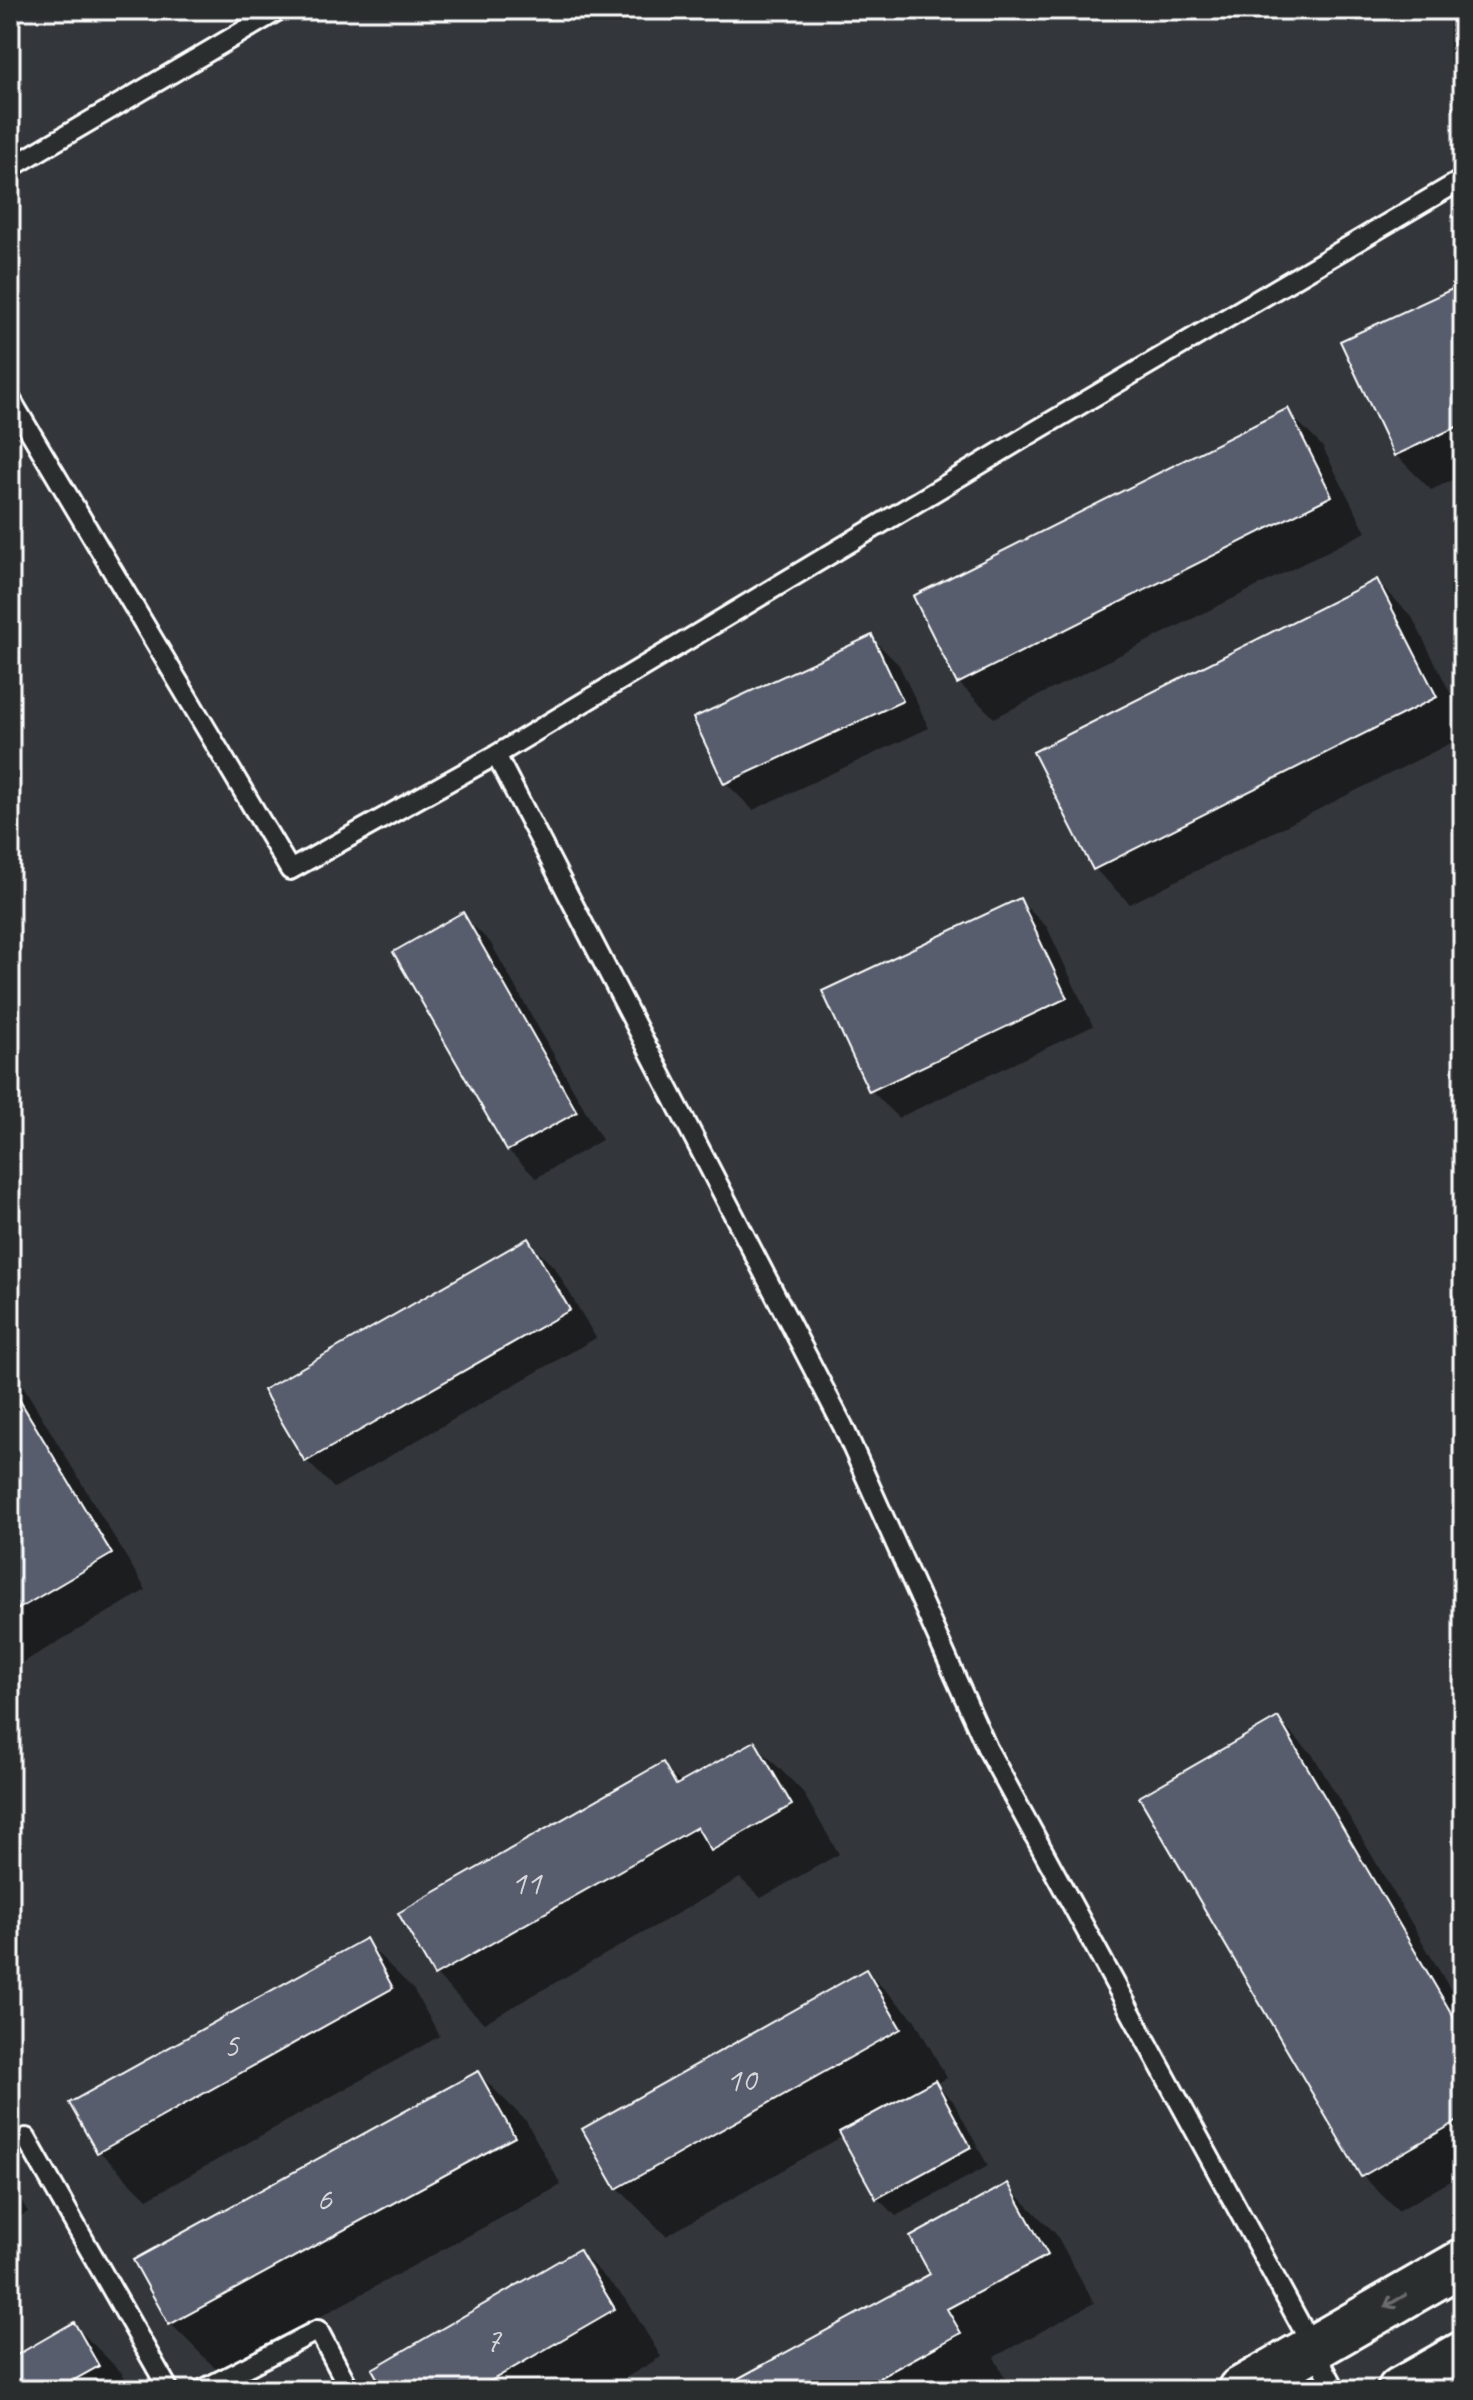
<svg xmlns="http://www.w3.org/2000/svg" width="1473" height="2400" viewBox="0 0 1473 2400" font-family="Caveat,sans-serif">
<rect width="100%" height="100%" fill="#33373b"/>
<filter id="ink" filterUnits="userSpaceOnUse"><feTurbulence type="fractalNoise" baseFrequency=".0125" numOctaves="2"/><feDisplacementMap in="SourceGraphic" scale="16" xChannelSelector="R" yChannelSelector="G"/><feConvolveMatrix kernelMatrix="1 2 1 2 8 2 1 2 1" color-interpolation-filters="sRGB"/></filter>
<g filter="url(#ink)">
<path fill="#0007" d="M1463,286V475L1431,490L1396,455Z
M1287,411L1322,446L1366,532L994,718L959,683Z
M1377,581L1412,617L1463,718V737L1130,904L1095,869Z
M872,638L899,665L929,728L753,810L726,783Z
M1019,900L1047,927L1093,1026L898,1118L871,1090Z
M462,915L490,942L602,1140L536,1178L508,1150Z
M527,1241L555,1268L596,1338L334,1488L307,1461Z
M10,1364L146,1590L10,1670Z
M1278,1720L1313,1755L1463,2011V2174L1398,2211L1363,2176L1142,1798Z
M754,1743L802,1791L839,1854L761,1898L740,1878L484,2023L436,1975L663,1765L682,1784Z
M365,1941L413,1989L440,2036L147,2199L99,2151Z
M866,1971L914,2019L947,2078L936,2084L953,2101L988,2166L896,2216L877,2198L843,2136L666,2236L618,2188Z
M478,2073L526,2121L561,2185L219,2372L171,2324L136,2261Z
M10,2181L28,2212L10,2222Z
M1008,2186L1056,2234L1094,2303L994,2357L1007,2382L992,2390H721L933,2275Z
M579,2251L626,2299L661,2357L605,2390H386Z
M74,2325L122,2373L132,2390H10V2361Z"/>
<path fill="#595d6e" stroke="#fff" stroke-width="2" d="M1463,284V424L1394,456L1340,341Z
M1288,408L1332,496L957,684L913,596Z
M1377,579L1437,697L1093,870L1033,752Z
M872,635L903,701L724,784L693,718Z
M1020,898L1067,998L869,1092L822,991Z
M463,912L577,1112L507,1151L393,952Z
M528,1238L570,1310L305,1462L263,1390Z
M10,1384L112,1554L10,1614Z
M1278,1717L1463,2033V2118L1361,2177L1139,1797Z
M755,1741L792,1805L711,1851L697,1827L434,1976L398,1913L663,1762L676,1785Z
M366,1938L393,1988L97,2153L69,2103Z
M866,1969L901,2029L616,2189L582,2129Z
M478,2071L515,2137L169,2325L133,2260Z
M935,2080L971,2147L876,2199L839,2132Z
M1008,2183L1048,2255L947,2309L961,2333L857,2390H717L930,2274L910,2237Z
M579,2249L615,2309L475,2390H384L372,2369Z
M74,2322L99,2366L56,2390H21L18,2384L10,2389V2359Z"/>
<g fill="none" stroke-linecap="round" stroke-linejoin="round">
<g stroke="#fff" stroke-width="24">
<path id="lane" d="M10,168L279,10
M10,398L290,870L496,755L1037,430L1463,179
M496,755L843,1426L987,1748L1336,2390
M26,2138L169,2390
M202,2390L318,2330L350,2390"/>
</g>
<g stroke="#fff" stroke-width="50">
<path id="secondary" d="M1240,2390L1463,2262
M1400,2390L1463,2354"/>
</g>
<use href="#lane" stroke="#2a2d2e" stroke-width="18"/>
<use href="#secondary" stroke="#2a2d2e" stroke-width="44"/>
</g>
<defs><path id="oneway-shaft" d="M-6 0H5M1.5-3L5.5 0L1.5 3" fill="none" stroke-width="1.6" stroke-linecap="round" stroke-linejoin="round" transform="scale(2)"/></defs>
<use stroke="#6a6c6d" href="#oneway-shaft" transform="translate(1395 2301) rotate(150)"/>
</g>
<g text-anchor="middle" stroke-width="8" stroke-linejoin="round" paint-order="stroke">
<g font-size="34" fill="#d6d6db">
<text x="526" y="1894">11</text>
<text x="231" y="2057">5</text>
<text x="741" y="2091">10</text>
<text x="324" y="2210">6</text>
<text x="493" y="2351">7</text>
</g>
</g>
<rect width="1473" height="2400" fill="none" stroke="#2a2d2e" stroke-width="40"/>
<rect x="20" y="20" width="1433" height="2360" fill="none" stroke="#fff" stroke-width="3" filter="url(#ink)"/>
</svg>
